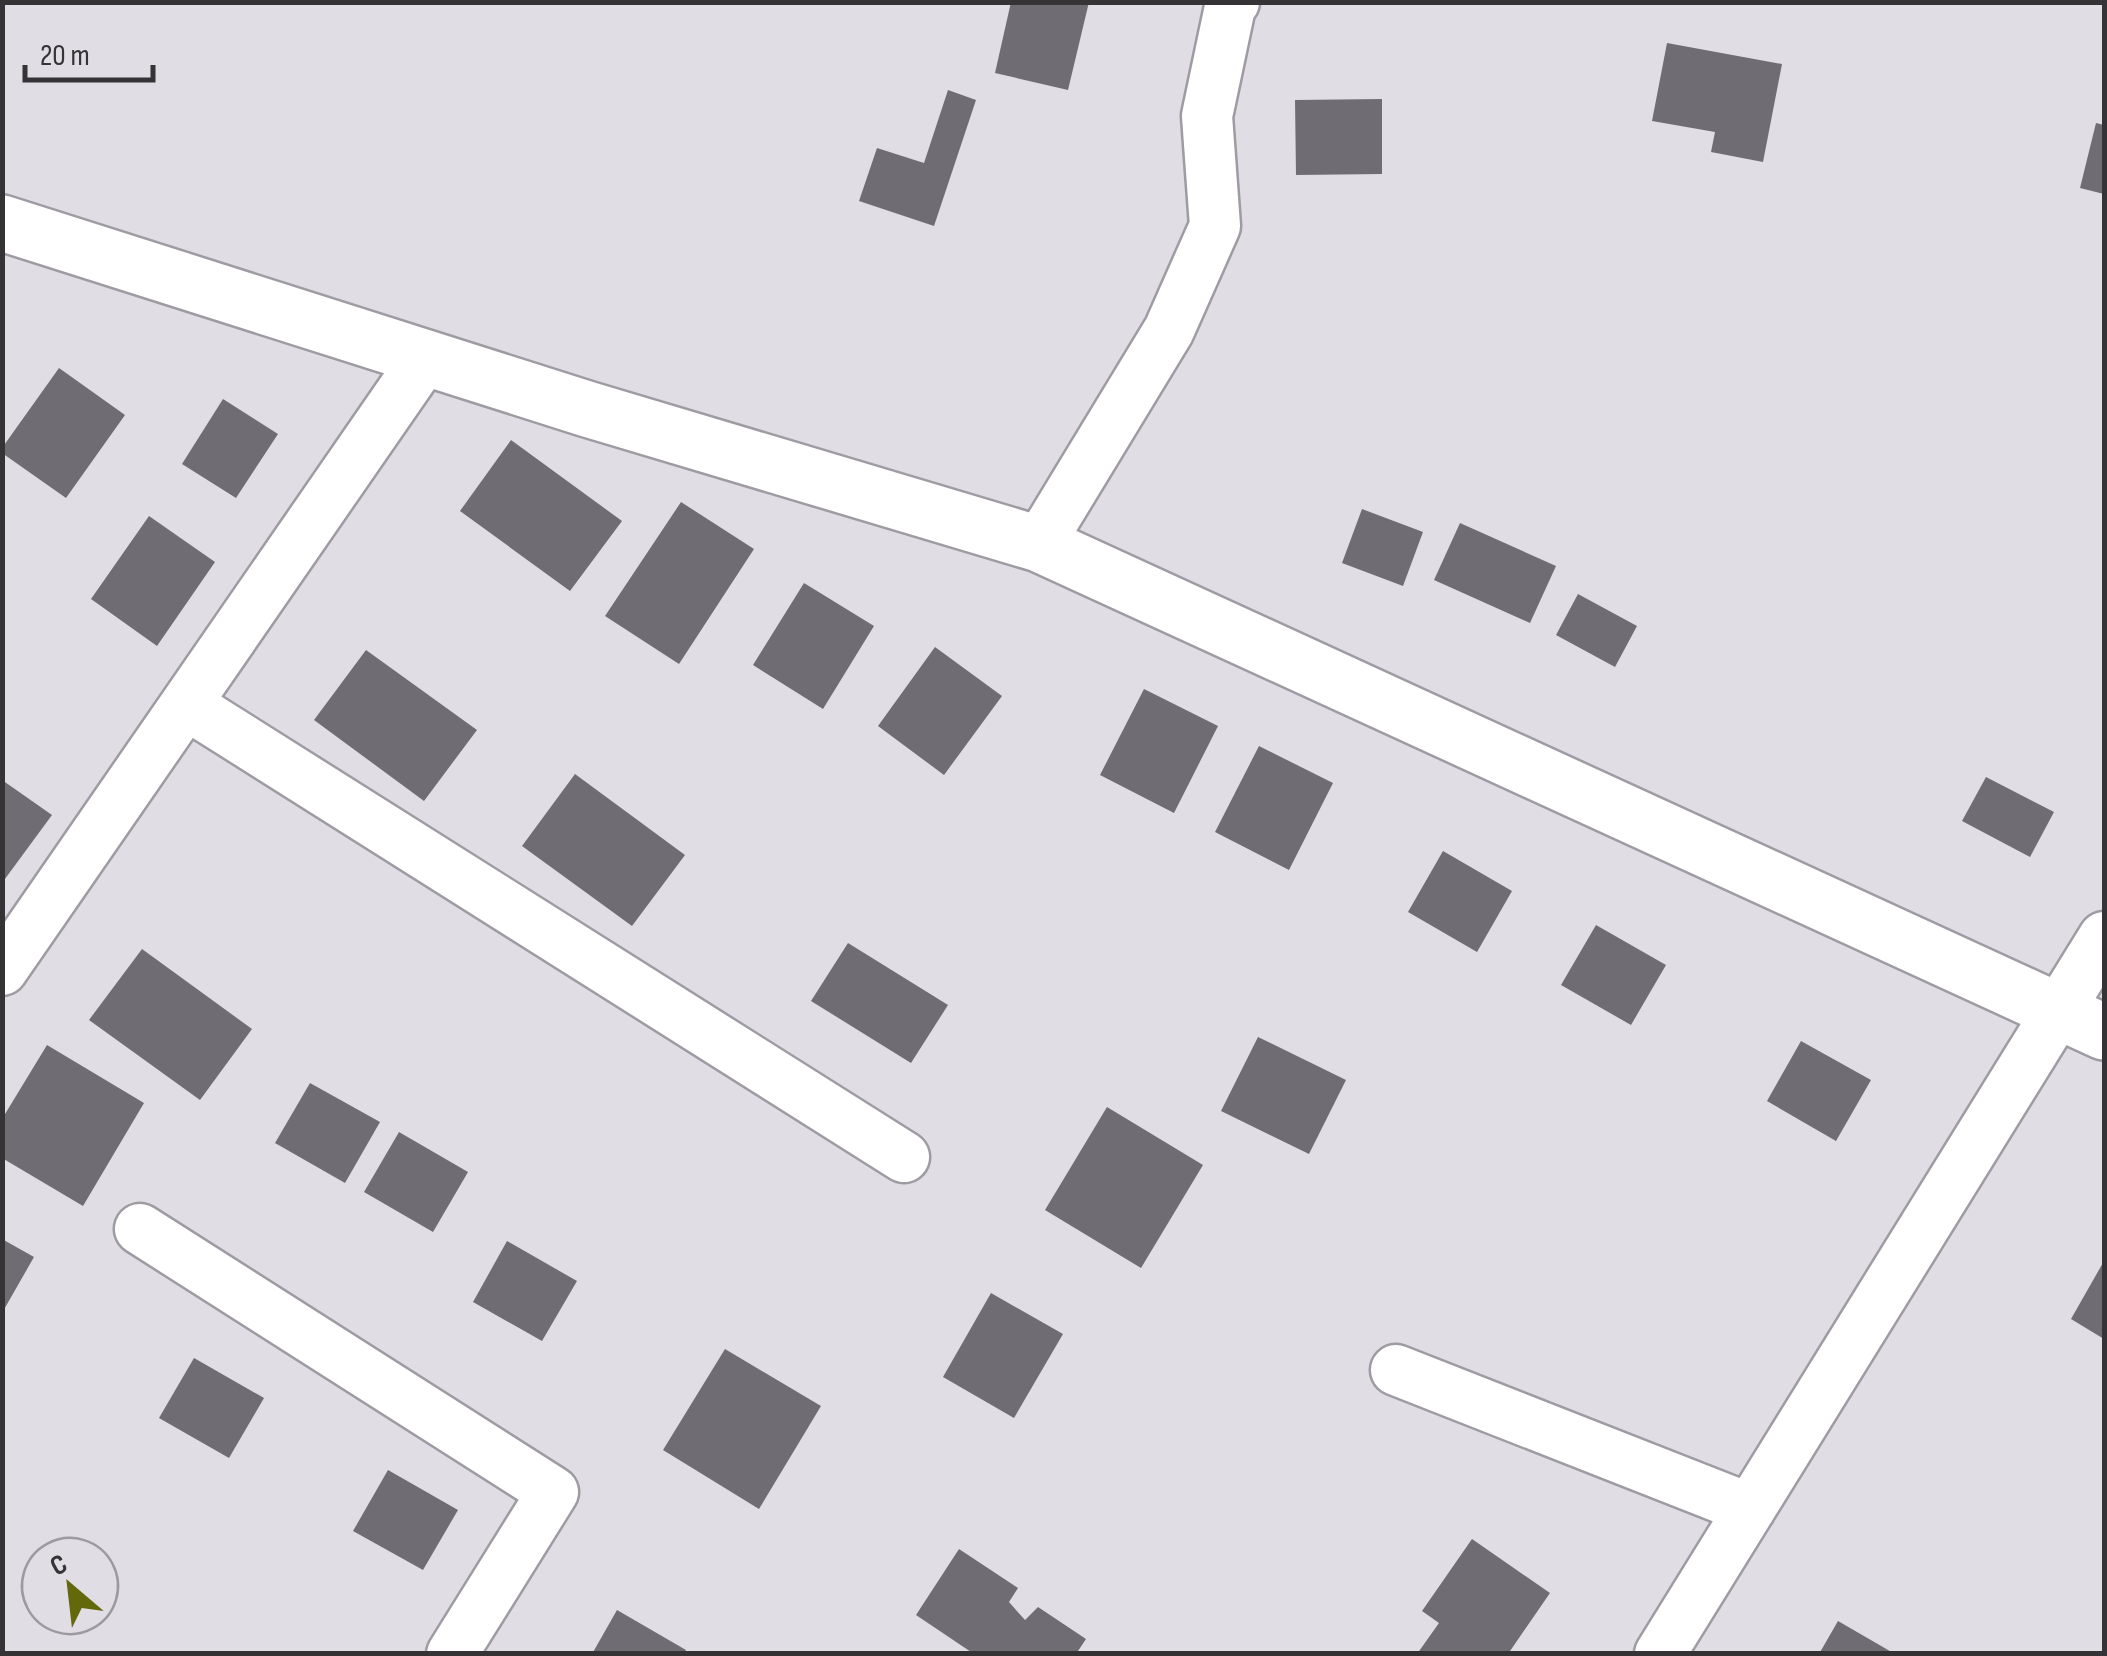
<svg xmlns="http://www.w3.org/2000/svg" width="2107" height="1656" viewBox="0 0 2107 1656" font-family="'Sofia Sans Condensed',sans-serif">
<rect width="100%" height="100%" fill="#e1dde5"/>
<path fill="#706c74" d="M1011,2H1089L1068,90L995,73Z
M1667,43L1782,64L1763,162L1711,152L1715,132L1652,121Z
M948,90L976,100L934,226L859,201L877,148L924,163Z
M1382,99V174L1296,175L1295,100Z
M2096,123L2104,125V194L2080,188Z
M59,368L125,415L66,498L2,453V448Z
M223,399L278,434L236,498L182,464Z
M511,440L622,521L570,591L460,511Z
M681,502L754,549L679,664L605,616Z
M1362,509L1423,532L1403,586L1342,563Z
M149,516L215,562L157,646L91,599Z
M1460,523L1556,566L1530,623L1434,580Z
M804,583L874,626L823,709L753,665Z
M1578,594L1637,626L1615,667L1556,635Z
M935,647L1002,696L944,775L878,726Z
M366,650L477,730L424,801L314,720Z
M1144,689L1218,726L1174,813L1100,775Z
M1259,746L1333,783L1289,870L1215,832Z
M575,774L685,855L632,926L522,846Z
M1986,777L2054,812L2030,857L1962,821Z
M2,780L52,815L2,883Z
M1443,851L1512,891L1477,952L1408,912Z
M1596,925L1666,965L1631,1025L1561,985Z
M848,943L948,1005L911,1063L811,1001Z
M142,949L252,1029L200,1100L89,1020Z
M1258,1037L1346,1080L1309,1154L1221,1111Z
M1801,1041L1871,1080L1836,1141L1767,1101Z
M47,1045L144,1103L83,1206L2,1158V1119Z
M310,1083L380,1122L345,1183L275,1143Z
M1107,1107L1203,1165L1141,1268L1045,1210Z
M399,1132L468,1172L433,1232L364,1192Z
M2,1239L34,1257L2,1313Z
M507,1241L577,1281L542,1341L473,1302Z
M2104,1261V1339L2071,1319Z
M991,1293L1063,1334L1014,1418L943,1377Z
M725,1349L821,1406L759,1509L663,1450Z
M194,1358L264,1398L229,1458L159,1418Z
M388,1470L458,1510L423,1570L353,1531Z
M1472,1539L1550,1593L1508,1654H1417L1439,1623L1422,1611Z
M959,1549L1018,1588L1009,1602L1025,1620L1038,1607L1086,1639L1076,1654H974L916,1615Z
M617,1610L686,1650L684,1654H592Z
M1838,1621L1895,1654H1819Z"/>
<g fill="none" stroke-linecap="round" stroke-linejoin="round">
<g stroke="#9f9ba3" stroke-width="55">
<path id="street" d="M1039,544L1169,330L1215,226L1207,116L1230,7L1234,2
M186,704L904,1157
M2,970L425,358
M140,1229L553,1492L452,1654
M1396,1370L1750,1509
M1660,1654L2104,937"/>
</g>
<g stroke="#9f9ba3" stroke-width="60">
<path id="secondary" d="M2,223L587,409L1039,544L2104,1032"/>
</g>
<use href="#street" stroke="#fff" stroke-width="50"/>
<use href="#secondary" stroke="#fff" stroke-width="55"/>
</g>
<rect width="2107" height="1656" fill="none" stroke="#353336" stroke-width="10"/>
<g transform="translate(70 1586) rotate(332)"><circle r="48" fill="#e1dde5" stroke="#9c999f" stroke-width="2.5"/>
<path d="M0-8L18 38L0 25L-18 38Z" fill="#63690b"/>
<text y="-15" font-size="28" font-weight="bold" text-anchor="middle" fill="#353336">С</text>
</g>
<path d="M25 65v15h128v-15" fill="none" stroke="#353336" stroke-width="5"/>
<text x="40" y="65" font-size="30" fill="#353336" stroke="#e1dde5" stroke-width="8" paint-order="stroke">20 m</text>
</svg>
